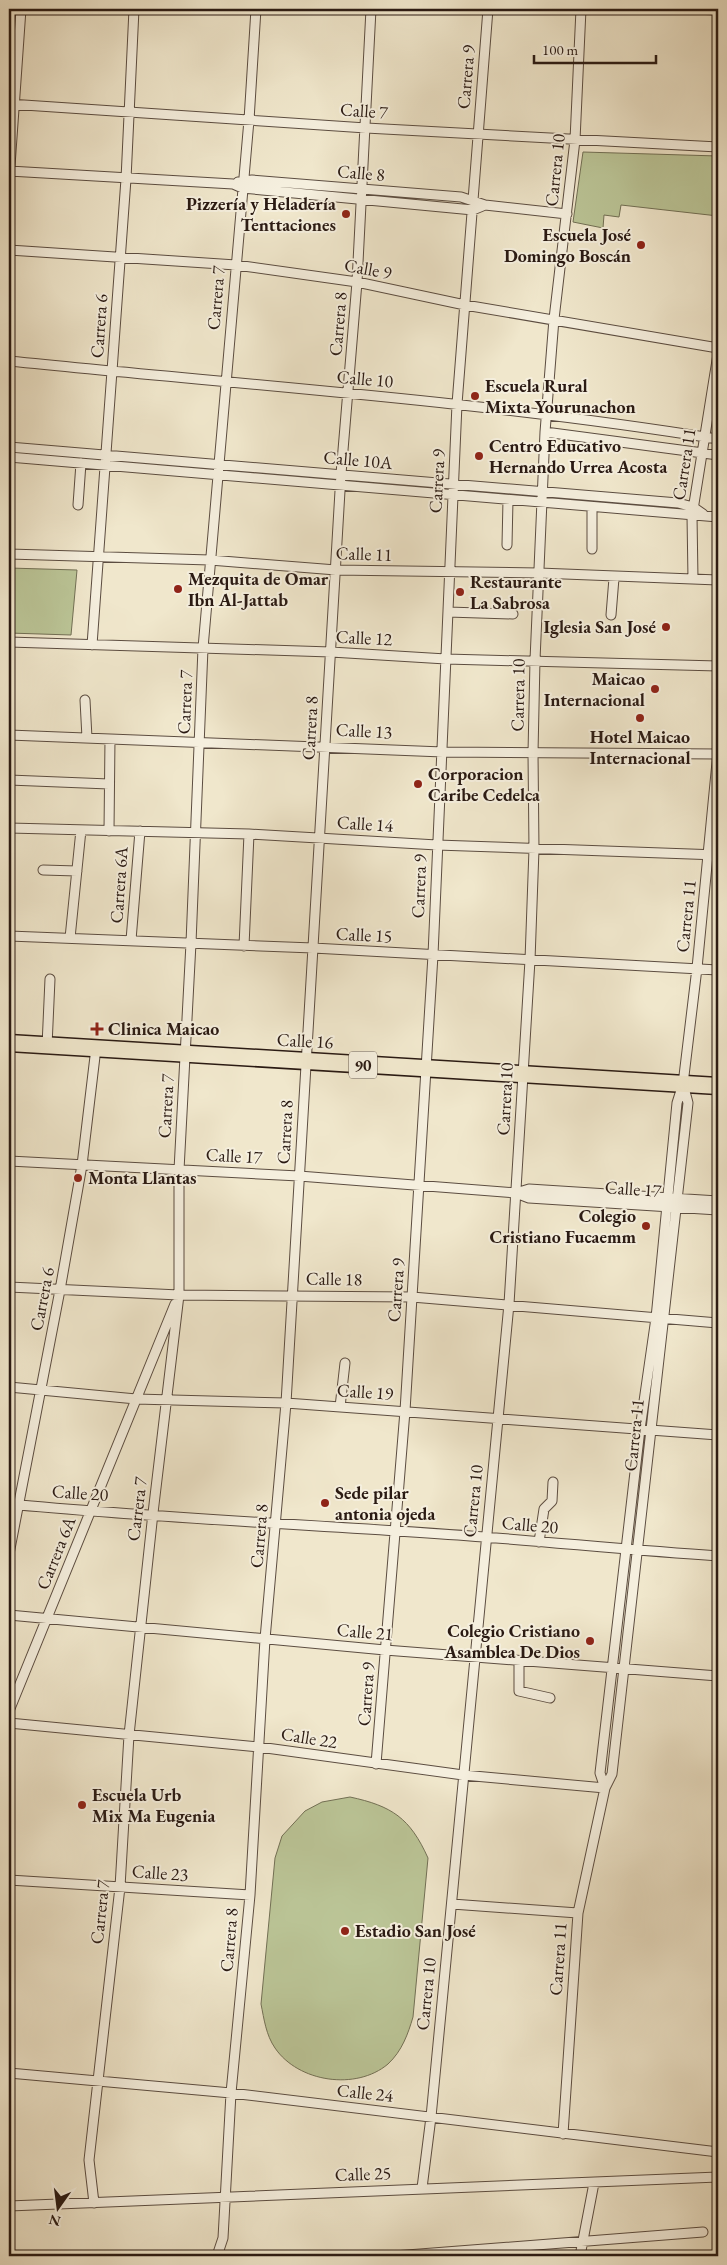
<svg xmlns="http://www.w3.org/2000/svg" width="727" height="2265" viewBox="0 0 727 2265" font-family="'EB Garamond',serif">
<rect width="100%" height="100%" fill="#f0e7cc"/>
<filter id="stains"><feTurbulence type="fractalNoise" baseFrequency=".004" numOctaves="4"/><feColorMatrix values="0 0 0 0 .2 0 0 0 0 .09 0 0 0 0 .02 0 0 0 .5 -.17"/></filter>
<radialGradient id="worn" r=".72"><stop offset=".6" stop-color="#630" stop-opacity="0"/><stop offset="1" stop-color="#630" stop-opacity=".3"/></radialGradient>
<path fill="#bbc597" stroke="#727055" d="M583,152L718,156V216L621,205L619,217L604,215L603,228L573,222Z
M9,568L77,570L71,635L9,633Z
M350,1797C392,1806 410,1818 428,1858L413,2017C408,2034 402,2051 388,2064C356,2091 298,2082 275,2048C266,2035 264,2019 261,2004L275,1858L282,1836L305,1811L322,1802Z"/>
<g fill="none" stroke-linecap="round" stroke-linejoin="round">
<g stroke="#5c4d41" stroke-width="11">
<path id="street" d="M694,9L718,10
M9,104L366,128L718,147
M9,171L233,184L242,188L473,210L485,205
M9,180L21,9
M238,182L252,180L461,197L485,205L567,214
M9,250L236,265L357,282L465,305L718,348
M9,361C245,385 483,401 718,439
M545,432L718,455
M9,447L678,503L693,507L703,514
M9,457L718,517
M78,505L81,463
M507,545L508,500
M592,549V507
M9,554L210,560L336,570L539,573L718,580
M693,579L692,516L718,354
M448,612L513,614
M611,615L614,578
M9,642L331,652L446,659L718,666
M92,645L126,179L134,9
M85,700L87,738
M9,735L443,752L718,754
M9,780L109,784
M9,828L249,834L437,845L718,855
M109,831L110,739
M43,870L77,871
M9,936L313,948L718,970
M70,938L81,830
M131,940L140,831
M244,946L249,834
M47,1046L50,979
M9,1161L299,1176L516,1193L529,1198L718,1210
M516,1193L529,1189L718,1201
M9,1287L179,1295L412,1297L718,1323
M9,1387L136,1399L286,1403L718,1435
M340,1407L345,1363
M9,1504C167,1519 326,1525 484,1537C562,1543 640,1551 718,1556
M539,1542L544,1509L552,1501L553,1482
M9,1554L60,1290L82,1165L96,1048
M9,1615L385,1650L718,1676
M519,1661V1691L550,1698
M9,1711L175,1304
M9,1723L259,1747L463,1775L605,1788
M376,1764L405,1411L433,955L457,404L488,9
M605,1788L600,1773L640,1429L656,1318L677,1103L683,1084L697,968L718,752
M9,1880L250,1895
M452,1904L578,1913
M9,2073L231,2093L718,2152
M563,2134L578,1913L605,1788L612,1774L688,1103L683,1084
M422,2188L431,2117L509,1304L530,960L534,849L533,753L535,660L545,432L554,319L575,140L581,9
M94,2203L89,2160L120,1887L129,1735L153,1513L179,1295V1170L191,943L203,648L249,120L256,9
M9,2206L718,2177
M217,2256L223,2238L231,2093L250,1895L265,1639L286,1403L341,474L357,282L371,9
M394,2256L703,2232
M580,2256L594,2183"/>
</g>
<g stroke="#2a1a13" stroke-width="19">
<path id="highway" d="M9,1043L718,1086"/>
</g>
<use href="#street" stroke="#f5efde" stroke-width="9"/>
<use href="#highway" stroke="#f0e7cc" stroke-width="16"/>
</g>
<g fill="#8f2418" stroke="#f5efde" stroke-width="2">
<circle cx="346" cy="214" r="5"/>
<circle cx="641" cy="245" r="5"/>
<circle cx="475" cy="396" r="5"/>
<circle cx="479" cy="456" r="5"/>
<circle cx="178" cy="589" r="5"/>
<circle cx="460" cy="592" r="5"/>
<circle cx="666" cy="627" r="5"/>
<circle cx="655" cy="689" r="5"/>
<circle cx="640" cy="718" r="5"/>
<circle cx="418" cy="784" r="5"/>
<path d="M94.5 1021.5h5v5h5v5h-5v5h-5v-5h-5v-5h5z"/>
<circle cx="78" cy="1178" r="5"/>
<circle cx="646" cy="1226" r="5"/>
<circle cx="325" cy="1503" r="5"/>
<circle cx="590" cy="1641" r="5"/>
<circle cx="82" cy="1805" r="5"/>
<circle cx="345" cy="1931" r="5"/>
</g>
<g text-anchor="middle" stroke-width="4" stroke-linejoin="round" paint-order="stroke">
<rect fill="#f5efde" stroke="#675a50" stroke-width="1" x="349" y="1051.5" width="28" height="27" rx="4"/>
<g font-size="16" font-weight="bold" fill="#2a1a13">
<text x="363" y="1071">90</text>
</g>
<g font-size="18" fill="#2a1a13" stroke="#f5efde">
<text transform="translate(466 77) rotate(-85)" y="6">Carrera 9</text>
<text transform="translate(364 111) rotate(4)" y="6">Calle 7</text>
<text transform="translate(555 170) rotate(-84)" y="6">Carrera 10</text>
<text transform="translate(361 173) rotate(5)" y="6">Calle 8</text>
<text transform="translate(368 269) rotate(10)" y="6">Calle 9</text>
<text transform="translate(216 298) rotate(-85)" y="6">Carrera 7</text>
<text transform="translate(338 324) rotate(-85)" y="6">Carrera 8</text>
<text transform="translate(99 326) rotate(-86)" y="6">Carrera 6</text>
<text transform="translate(365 379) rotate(5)" y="6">Calle 10</text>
<text transform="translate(358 460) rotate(5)" y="6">Calle 10A</text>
<text transform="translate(684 464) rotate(-81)" y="6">Carrera 11</text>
<text transform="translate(437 481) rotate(-87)" y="6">Carrera 9</text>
<text transform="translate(364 554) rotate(2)" y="6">Calle 11</text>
<text transform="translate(364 638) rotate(3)" y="6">Calle 12</text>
<text transform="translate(518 695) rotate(-89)" y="6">Carrera 10</text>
<text transform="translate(185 702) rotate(-88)" y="6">Carrera 7</text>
<text transform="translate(310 728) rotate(-87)" y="6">Carrera 8</text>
<text transform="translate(364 731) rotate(3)" y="6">Calle 13</text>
<text transform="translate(365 824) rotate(4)" y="6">Calle 14</text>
<text transform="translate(119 885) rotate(-86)" y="6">Carrera 6A</text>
<text transform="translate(419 886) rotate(-88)" y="6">Carrera 9</text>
<text transform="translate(686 916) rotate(-84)" y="6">Carrera 11</text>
<text transform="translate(364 935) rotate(3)" y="6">Calle 15</text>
<text transform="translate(305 1041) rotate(3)" y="6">Calle 16</text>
<text transform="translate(505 1099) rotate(-87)" y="6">Carrera 10</text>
<text transform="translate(166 1106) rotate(-87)" y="6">Carrera 7</text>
<text transform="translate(285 1132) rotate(-87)" y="6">Carrera 8</text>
<text transform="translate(234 1156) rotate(3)" y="6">Calle 17</text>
<text transform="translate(633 1189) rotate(4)" y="6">Calle 17</text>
<text transform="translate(334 1279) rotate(1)" y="6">Calle 18</text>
<text transform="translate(396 1290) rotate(-86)" y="6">Carrera 9</text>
<text transform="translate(42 1299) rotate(-79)" y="6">Carrera 6</text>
<text transform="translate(365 1392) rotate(4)" y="6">Calle 19</text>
<text transform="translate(634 1435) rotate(-84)" y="6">Carrera 11</text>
<text transform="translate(80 1493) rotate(4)" y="6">Calle 20</text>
<text transform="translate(473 1501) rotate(-84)" y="6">Carrera 10</text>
<text transform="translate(137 1509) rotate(-83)" y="6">Carrera 7</text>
<text transform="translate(530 1525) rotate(5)" y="6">Calle 20</text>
<text transform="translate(259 1536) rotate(-85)" y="6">Carrera 8</text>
<text transform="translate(56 1553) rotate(-68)" y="6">Carrera 6A</text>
<text transform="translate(365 1632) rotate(5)" y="6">Calle 21</text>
<text transform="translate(366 1694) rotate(-86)" y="6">Carrera 9</text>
<text transform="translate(309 1738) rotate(9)" y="6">Calle 22</text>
<text transform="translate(160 1873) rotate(4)" y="6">Calle 23</text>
<text transform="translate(100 1912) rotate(-84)" y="6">Carrera 7</text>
<text transform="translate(229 1940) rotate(-85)" y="6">Carrera 8</text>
<text transform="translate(558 1959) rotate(-86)" y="6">Carrera 11</text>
<text transform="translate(426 1994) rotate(-84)" y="6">Carrera 10</text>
<text transform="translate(365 2093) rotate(6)" y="6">Calle 24</text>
<text transform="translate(363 2174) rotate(-2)" y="6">Calle 25</text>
</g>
<g font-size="18" font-weight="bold" fill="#2a1a13" stroke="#f5efde" text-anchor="start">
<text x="336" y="210" text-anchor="end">Pizzería y Heladería<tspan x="336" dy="21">Tenttaciones</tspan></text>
<text x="631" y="241" text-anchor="end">Escuela José<tspan x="631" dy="21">Domingo Boscán</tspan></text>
<text x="485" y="392">Escuela Rural<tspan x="485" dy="21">Mixta Yourunachon</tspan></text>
<text x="489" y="452">Centro Educativo<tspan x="489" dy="21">Hernando Urrea Acosta</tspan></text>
<text x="188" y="585">Mezquita de Omar<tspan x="188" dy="21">Ibn Al-Jattab</tspan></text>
<text x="470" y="588">Restaurante<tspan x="470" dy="21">La Sabrosa</tspan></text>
<text x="656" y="633" text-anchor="end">Iglesia San José</text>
<text x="645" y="685" text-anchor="end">Maicao<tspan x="645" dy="21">Internacional</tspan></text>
<text x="640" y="743" text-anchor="middle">Hotel Maicao<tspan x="640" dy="21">Internacional</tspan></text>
<text x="428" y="780">Corporacion<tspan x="428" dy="21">Caribe Cedelca</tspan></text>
<text x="108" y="1035">Clinica Maicao</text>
<text x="88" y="1184">Monta Llantas</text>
<text x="636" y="1222" text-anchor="end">Colegio<tspan x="636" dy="21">Cristiano Fucaemm</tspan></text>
<text x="335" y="1499">Sede pilar<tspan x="335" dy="21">antonia ojeda</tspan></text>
<text x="580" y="1637" text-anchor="end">Colegio Cristiano<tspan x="580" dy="21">Asamblea De Dios</tspan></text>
<text x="92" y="1801">Escuela Urb<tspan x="92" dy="21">Mix Ma Eugenia</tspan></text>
<text x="355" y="1937">Estadio San José</text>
</g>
</g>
<rect width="727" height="2265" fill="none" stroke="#f0e7cc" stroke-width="30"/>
<rect x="10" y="10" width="707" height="2245" fill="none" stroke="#2a1a13" stroke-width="2.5"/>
<rect x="15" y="15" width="697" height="2235" fill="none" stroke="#2a1a13"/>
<g transform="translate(58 2208) rotate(194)" stroke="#f5efde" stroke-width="4" paint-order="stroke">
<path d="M0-4L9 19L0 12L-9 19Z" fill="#2a1a13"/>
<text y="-8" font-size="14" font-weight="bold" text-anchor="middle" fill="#2a1a13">N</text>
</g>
<path d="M534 55v8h122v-8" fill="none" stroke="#2a1a13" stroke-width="2.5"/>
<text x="542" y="55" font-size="15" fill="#2a1a13" stroke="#f5efde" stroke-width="4" paint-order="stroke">100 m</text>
<rect width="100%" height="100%" filter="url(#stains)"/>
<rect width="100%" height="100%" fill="url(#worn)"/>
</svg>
